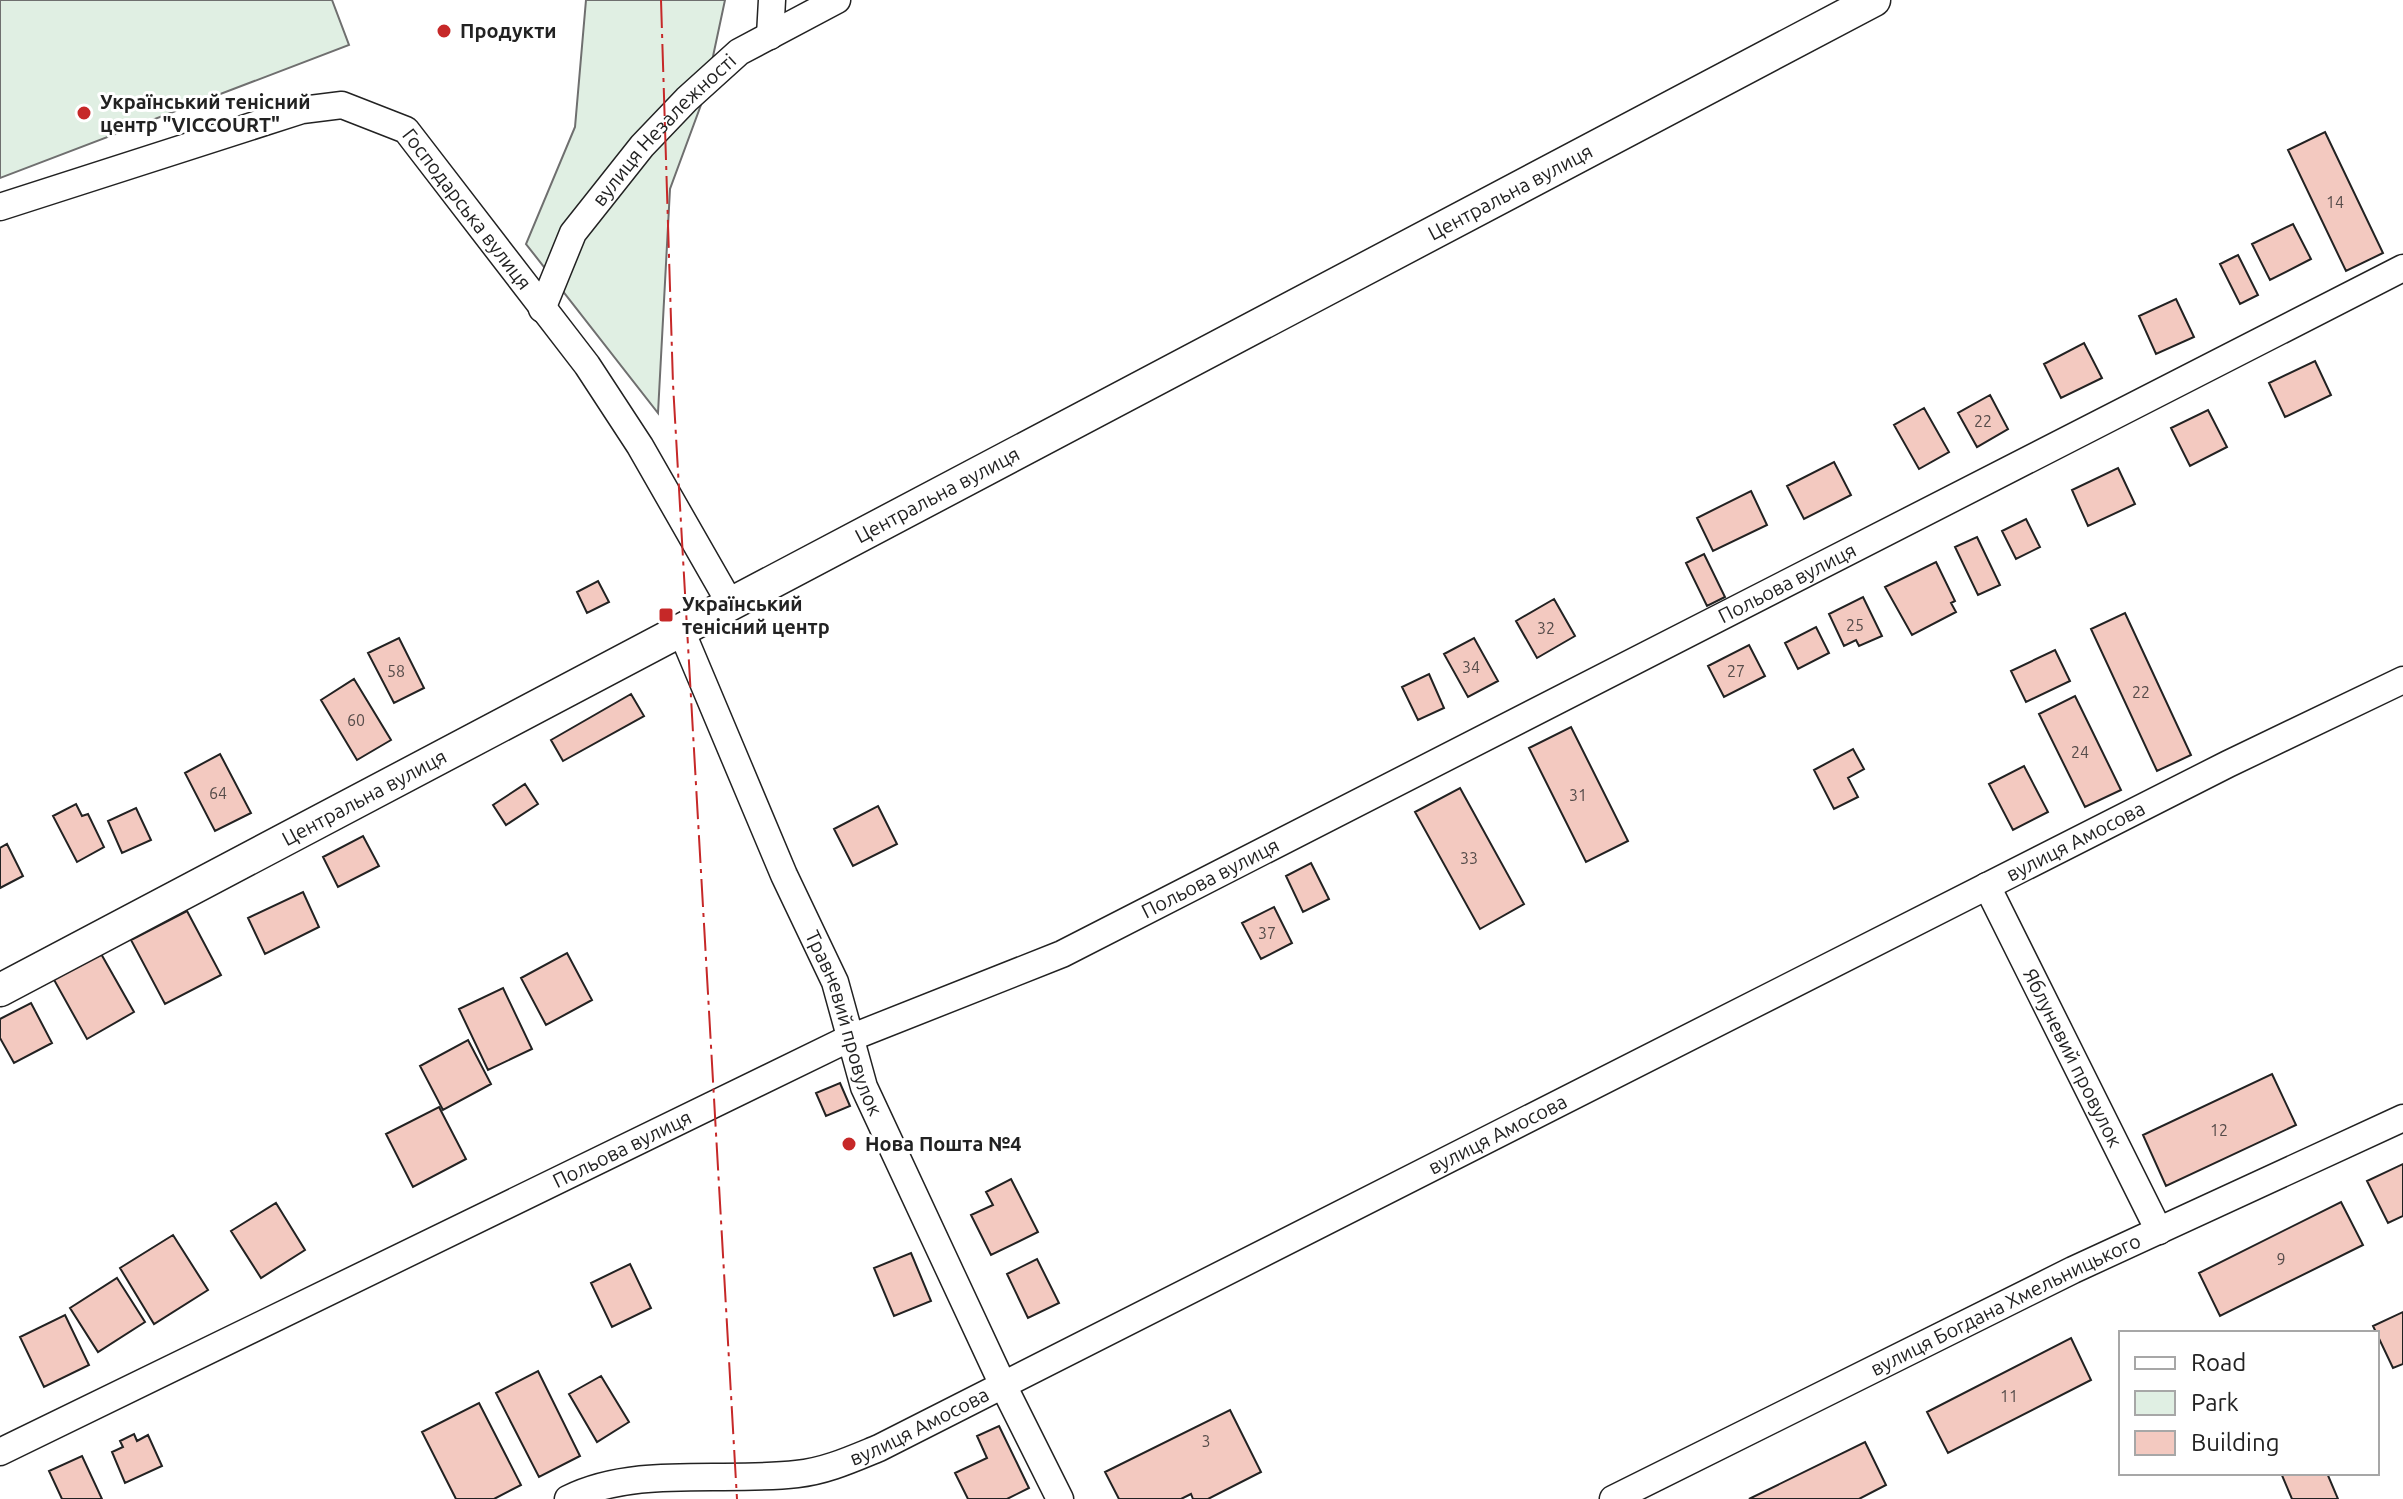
<svg xmlns="http://www.w3.org/2000/svg" width="2403" height="1499" viewBox="0 0 2403 1499" font-family="Ubuntu,sans-serif">
<rect width="100%" height="100%" fill="#fff"/>
<path fill="#e0efe3" stroke="#6f6f6f" stroke-width="2" d="M0,0H332L349,45L0,178Z
M586,0H725L705,94L670,189L658,413L526,244L575,127Z"/>
<path fill="#f3c9c0" stroke="#222" stroke-width="2" d="M2325,132L2383,253L2346,271L2288,150Z
M2293,224L2311,259L2270,280L2252,244Z
M2238,255L2258,295L2240,304L2220,264Z
M2176,299L2194,337L2156,354L2139,316Z
M2084,343L2102,378L2061,398L2044,364Z
M2315,361L2331,395L2285,417L2269,383Z
M1990,395L2008,429L1977,447L1958,413Z
M1924,408L1949,452L1919,469L1894,425Z
M2208,410L2227,447L2190,466L2171,428Z
M1834,462L1851,495L1804,519L1787,486Z
M2118,468L2135,504L2088,526L2072,490Z
M1751,491L1767,525L1713,551L1697,518Z
M2026,519L2040,547L2016,559L2002,531Z
M1977,537L2000,585L1978,595L1955,547Z
M1704,554L1725,597L1707,606L1686,563Z
M1936,562L1955,601L1951,603L1956,612L1912,635L1885,587Z
M598,581L609,602L587,613L577,592Z
M1863,597L1882,636L1859,646L1856,640L1844,646L1829,614Z
M1554,599L1575,636L1537,658L1516,621Z
M2125,613L2191,755L2157,771L2091,629Z
M1816,627L1829,653L1798,669L1785,643Z
M399,638L424,688L394,703L368,653Z
M1474,638L1498,681L1468,697L1444,654Z
M1749,645L1765,676L1724,697L1708,666Z
M2055,650L2070,681L2026,702L2011,671Z
M1429,674L1444,708L1418,720L1402,687Z
M354,679L391,740L357,760L321,700Z
M631,694L644,716L563,761L551,740Z
M2075,696L2121,790L2085,807L2039,714Z
M1571,727L1628,841L1586,862L1529,748Z
M1853,749L1864,769L1848,778L1858,797L1834,809L1814,770Z
M220,754L251,813L215,831L185,773Z
M2024,766L2048,812L2013,830L1989,784Z
M525,784L538,804L506,825L493,805Z
M1460,788L1524,904L1480,929L1415,812Z
M76,804L82,816L88,814L104,847L77,862L53,816Z
M878,806L897,844L853,866L834,829Z
M136,808L151,840L122,853L108,821Z
M363,836L379,866L338,887L323,857Z
M7,844L23,876L0,888V848Z
M1311,863L1329,899L1303,912L1286,876Z
M303,892L319,927L265,954L248,918Z
M1274,907L1292,943L1261,959L1242,923Z
M187,911L221,975L165,1004L131,940Z
M100,952L134,1012L87,1039L53,978Z
M567,953L592,1000L546,1025L521,978Z
M503,988L532,1049L488,1070L459,1009Z
M31,1003L52,1043L14,1063L0,1038V1019Z
M468,1040L491,1084L443,1110L420,1066Z
M2272,1074L2296,1125L2166,1186L2143,1135Z
M840,1083L850,1106L826,1116L816,1093Z
M439,1107L466,1159L413,1187L386,1134Z
M2403,1164V1216L2388,1223L2367,1181Z
M1011,1179L1038,1232L991,1255L971,1215L993,1205L986,1192Z
M2341,1202L2363,1245L2220,1316L2199,1273Z
M276,1203L305,1250L261,1278L231,1231Z
M173,1235L208,1290L154,1324L120,1268Z
M911,1253L931,1301L894,1316L874,1268Z
M1037,1259L1059,1303L1028,1318L1007,1274Z
M630,1264L651,1308L612,1327L591,1283Z
M117,1278L145,1322L98,1352L70,1308Z
M2403,1312V1364L2393,1368L2373,1326Z
M65,1315L89,1365L44,1387L20,1337Z
M2071,1338L2091,1380L1948,1453L1927,1412Z
M538,1371L580,1456L539,1477L496,1393Z
M601,1376L629,1422L597,1442L569,1394Z
M479,1403L521,1485L494,1499H456L422,1432Z
M1230,1410L1261,1472L1208,1499H1193L1191,1494L1181,1499H1119L1105,1472Z
M999,1426L1029,1488L1007,1499H968L955,1473L987,1458L977,1436Z
M134,1434L137,1441L148,1435L162,1466L125,1483L112,1452L123,1447L120,1441Z
M1865,1442L1886,1485L1859,1499H1749Z
M82,1456L102,1499H62L49,1471Z
M2281,1473H2327L2338,1499H2292Z"/>
<g fill="none" stroke-linecap="round" stroke-linejoin="round">
<g stroke="#222" stroke-width="29">
<g id="minor">
<path d="M770,36L772,0"/>
<path id="s1" d="M0,207L302,110L342,105L406,130L587,365L640,446L731,605"/>
<path id="s2" d="M542,309L573,233L642,146L687,99L739,52L837,0"/>
<path id="s3" d="M681,630L784,875L835,982L864,1087L1002,1383L1060,1499"/>
<path id="s4" d="M1987,886L2159,1231"/>
<path id="s5" d="M0,1452L850,1038L1062,954L2403,268"/>
<path id="s6" d="M568,1499C636,1465 724,1483 797,1474C826,1471 852,1459 879,1448L2228,764L2403,680"/>
<path id="s7" d="M1613,1499L2073,1270L2403,1118"/>
</g>
</g>
<g stroke="#222" stroke-width="35">
<g id="major">
<path id="s8" d="M0,990L1874,0"/>
</g>
</g>
<use href="#minor" stroke="#fff" stroke-width="26"/>
<use href="#major" stroke="#fff" stroke-width="32"/>
<path stroke="#c62828" stroke-width="2" stroke-dasharray="28 6 4 6" stroke-linecap="butt" d="M661,0L673,384L737,1499"/>
</g>
<g fill="#c62828" stroke="#fff" stroke-width="3">
<circle cx="444" cy="31" r="8"/>
<circle cx="84" cy="113" r="8"/>
<rect x="658" y="607" width="16" height="16" rx="4"/>
<circle cx="849" cy="1144" r="8"/>
</g>
<g text-anchor="middle" stroke-width="6" stroke-linejoin="round" paint-order="stroke">
<g font-size="16" fill="#564c4a">
<text x="2335" y="208">14</text>
<text x="1983" y="427">22</text>
<text x="1855" y="631">25</text>
<text x="1546" y="634">32</text>
<text x="1471" y="673">34</text>
<text x="396" y="677">58</text>
<text x="1736" y="677">27</text>
<text x="2141" y="698">22</text>
<text x="356" y="726">60</text>
<text x="2080" y="758">24</text>
<text x="218" y="799">64</text>
<text x="1578" y="801">31</text>
<text x="1469" y="864">33</text>
<text x="1267" y="939">37</text>
<text x="2219" y="1136">12</text>
<text x="2281" y="1265">9</text>
<text x="2009" y="1402">11</text>
<text x="1206" y="1447">3</text>
</g>
<g font-size="20" font-weight="bold" fill="#222" stroke="#fff" text-anchor="start">
<text x="460" y="38">Продукти</text>
<text x="100" y="109">Український тенісний<tspan x="100" dy="23">центр "VICCOURT"</tspan></text>
<text x="682" y="611">Український<tspan x="682" dy="23">тенісний центр</tspan></text>
<text x="865" y="1151">Нова Пошта №4</text>
</g>
<g font-size="20" fill="#222" stroke="#fff">
<text dy="7" stroke="none"><textPath href="#s2" startOffset="220">вулиця Незалежності</textPath></text>
<text dy="7" stroke="none"><textPath href="#s8" startOffset="1708">Центральна вулиця</textPath></text>
<text dy="7" stroke="none"><textPath href="#s1" startOffset="526">Господарська вулиця</textPath></text>
<text dy="7" stroke="none"><textPath href="#s8" startOffset="1060">Центральна вулиця</textPath></text>
<text dy="7" stroke="none"><textPath href="#s5" startOffset="1988">Польова вулиця</textPath></text>
<text dy="7" stroke="none"><textPath href="#s8" startOffset="412">Центральна вулиця</textPath></text>
<text dy="7" stroke="none"><textPath href="#s6" startOffset="1660">вулиця Амосова</textPath></text>
<text dy="7" stroke="none"><textPath href="#s5" startOffset="1340">Польова вулиця</textPath></text>
<text dy="7" stroke="none"><textPath href="#s3" startOffset="426">Травневий провулок</textPath></text>
<text dy="7" stroke="none"><textPath href="#s4" startOffset="192">Яблуневий провулок</textPath></text>
<text dy="7" stroke="none"><textPath href="#s6" startOffset="1012">вулиця Амосова</textPath></text>
<text dy="7" stroke="none"><textPath href="#s5" startOffset="692">Польова вулиця</textPath></text>
<text dy="7" stroke="none"><textPath href="#s7" startOffset="438">вулиця Богдана Хмельницького</textPath></text>
<text dy="7" stroke="none"><textPath href="#s6" startOffset="364">вулиця Амосова</textPath></text>
</g>
</g>
<rect x="2119" y="1331" width="260" height="144" fill="#ffffff" stroke="#a7a7a7" stroke-width="2"/>
<rect x="2135" y="1357" width="40" height="12" fill="#ffffff" stroke="#a7a7a7" stroke-width="2"/>
<text x="2191" y="1371" font-size="24" fill="#222222">Road</text>
<rect x="2135" y="1391" width="40" height="24" fill="#e0efe3" stroke="#a7a7a7" stroke-width="2"/>
<text x="2191" y="1411" font-size="24" fill="#222222">Park</text>
<rect x="2135" y="1431" width="40" height="24" fill="#f3c9c0" stroke="#a7a7a7" stroke-width="2"/>
<text x="2191" y="1451" font-size="24" fill="#222222">Building</text>
</svg>
